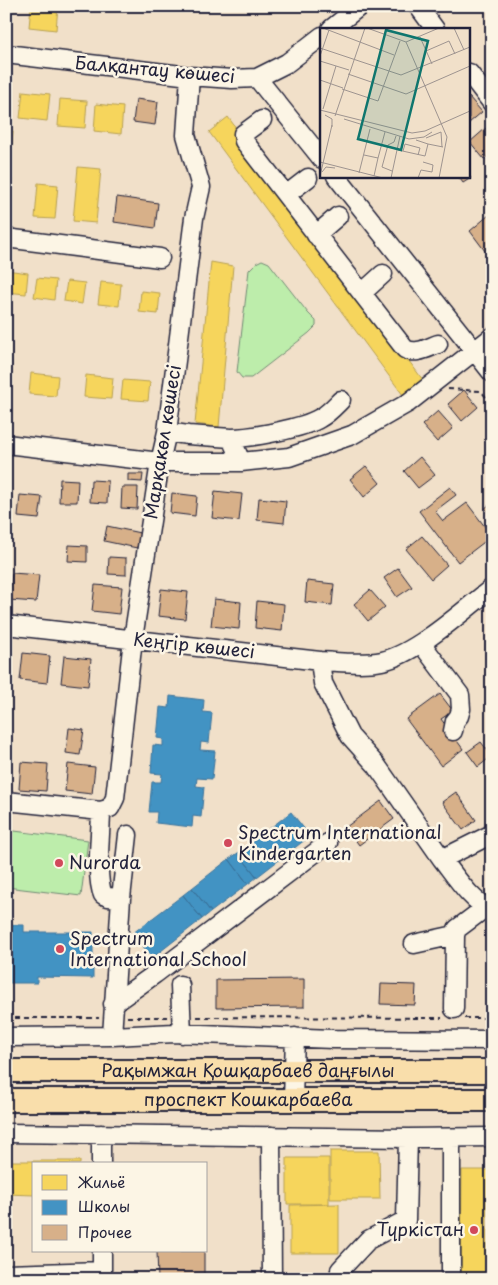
<svg xmlns="http://www.w3.org/2000/svg" width="498" height="1285" viewBox="0 0 498 1285" font-family="'Playpen Sans',sans-serif">
<rect width="100%" height="100%" fill="#f1e0c9"/>
<filter id="ink" filterUnits="userSpaceOnUse"><feTurbulence type="fractalNoise" baseFrequency=".02" numOctaves="2"/><feDisplacementMap in="SourceGraphic" scale="10" xChannelSelector="R" yChannelSelector="G"/><feConvolveMatrix kernelMatrix="1 2 1 2 8 2 1 2 1" color-interpolation-filters="sRGB"/></filter>
<g filter="url(#ink)">
<path fill="#bdedab" stroke="#708873" d="M262,260L269,263L308,313L316,321V326L309,333L251,378H242L237,372L238,363L249,270L256,263Z
M6,830L88,840L81,896L6,887Z"/>
<path fill="#f6d55c" stroke="#b69f52" d="M6,6H12L10,26H6Z
M31,6H58L56,30L29,27Z
M23,91L50,94L47,121L20,118Z
M60,99L87,101L85,128L58,126Z
M96,104L123,107L121,134L94,131Z
M228,117L423,380L403,395L209,132Z
M6,130L13,131L11,152L6,151Z
M78,167L101,169L96,223L73,221Z
M6,178L12,179L10,202H6Z
M38,183L58,185L55,219L35,218Z
M211,262L233,266L219,427L195,424Z
M6,270L28,273L26,294L6,292Z
M37,278L56,280L54,300L34,297Z
M67,281L85,283L82,304L64,301Z
M101,282L121,284L119,306L98,304Z
M141,291L160,293L158,314L139,312Z
M6,369L11,370L9,391H6Z
M31,373L58,376L56,396L29,394Z
M86,375L113,378L111,399L84,397Z
M123,380L150,382L148,401L121,399Z
M330,1151H379L380,1199H330Z
M287,1158H329V1204H287Z
M6,1161H80V1164H34V1195L6,1194Z
M462,1170H492V1195H487V1264H492V1279H461Z
M339,1204V1253H290V1205Z
M397,1278H433V1279H397Z"/>
<path fill="#4393c3" stroke="#39719a" d="M170,696L204,700L203,712L212,713L209,743L201,742L200,750L215,751L212,779L197,778L196,786L204,787L201,817L193,816L192,827L156,823L157,812H149L152,782H161L162,774L151,773L153,745L163,746V739L157,738L160,707L169,708Z
M291,812L310,836L257,877L238,853Z
M238,853L257,877L248,884L229,859Z
M229,859L248,884L211,912L192,888Z
M192,888L211,912L202,919L183,895Z
M183,895L202,919L152,958L133,933Z
M6,925H24V932H93V978L37,977V983H6Z"/>
<path fill="#d7b089" stroke="#22223b" d="M469,97L482,112L469,123Z
M136,99L158,102L155,125L133,122Z
M486,128L492,134V153L484,159L470,142Z
M458,176H469L471,178L463,183Z
M117,197L158,203L155,228L114,222Z
M489,215L492,219L491,259L470,231Z
M464,390L478,407L462,421L448,404Z
M438,411L453,428L437,442L422,425Z
M420,457L435,475L418,488L404,471Z
M366,466L380,483L364,497L350,479Z
M128,474H143L142,482L128,481Z
M60,479L78,480L77,502H59Z
M91,480L108,481L107,503L90,502Z
M122,487H138L137,509L121,508Z
M450,487L456,495L435,511L443,521L467,503L492,536L458,562L419,511Z
M215,491L242,494L239,521L212,518Z
M172,493L197,496L195,516L170,513Z
M20,495L42,497L39,519L18,517Z
M259,498L286,501L284,523L257,520Z
M492,503V516L485,508Z
M107,526L140,533L137,548L104,541Z
M422,536L447,565L431,579L406,549Z
M69,545L87,546V562L68,561Z
M109,557L126,558V575L108,574Z
M398,568L412,587L397,597L384,578Z
M12,573L39,575L36,602L9,600Z
M307,581L334,584L332,605L305,602Z
M95,585L122,587L119,614L92,611Z
M161,589L188,592L185,619L158,616Z
M370,590L385,607L368,621L354,604Z
M214,599L241,602L239,629L211,626Z
M257,601L284,604L282,631L255,628Z
M23,653L50,656L47,683L20,680Z
M6,654L12,655L9,682L6,681Z
M64,656L91,659L88,686L61,683Z
M440,694L453,711L441,719L463,749L441,766L406,719Z
M69,728L84,730L80,755L66,753Z
M481,742L492,756L478,767L467,752Z
M21,762L48,764L46,791L19,789Z
M68,764L95,767L92,794L65,791Z
M456,792L476,820L463,830L442,802Z
M381,801L394,819L359,845L346,827Z
M304,979V1007L216,1008V980Z
M381,984L416,985L415,1005L380,1004Z
M157,1251H204V1279H158Z"/>
<g fill="none" stroke-linecap="round" stroke-linejoin="round">
<g stroke="#22223b" stroke-width="21">
<path id="minor" d="M418,6L435,29
M331,29L360,6
M6,54L190,76L232,79L257,78L287,63L322,36
M469,73L492,103
M257,78L322,159
M262,120L243,134L244,141L405,349C416,355 427,348 438,344
M336,176L492,373
M286,195L308,178
M316,235L338,216
M6,238L160,258
M362,293L383,274
M167,432L188,435L231,438
M6,444L160,462H241L289,457L352,435L408,403L492,337
M241,462L231,438C251,438 304,428 320,418C328,414 335,406 341,400
M6,625L320,661C341,662 362,665 382,661C416,654 464,610 492,588
M421,643L460,695L461,709L459,716L455,721L453,731
M320,661L323,683L350,736L377,766L442,859L492,834
M6,801L101,811L110,808L115,798L133,639L160,462L167,432L194,218L201,187L186,135L190,76
M101,811C101,833 95,876 103,895L108,897L121,898
M442,859C456,877 471,901 492,911
M414,944L455,935
M180,985L182,1034
M113,1004L155,974L328,843
M454,1009L455,935L457,929L485,908
M112,1036L121,898L128,835
M6,1037L112,1036L175,1033L333,1039L492,1040
M293,1099L295,1037
M6,1133L408,1138L492,1137
M101,1134V1164
M271,1136L272,1279
M102,1251V1279
M6,1274L102,1271
M340,1279V1270L368,1240L406,1220L408,1138
M451,1279V1138"/>
</g>
<g stroke="#22223b" stroke-width="26">
<g id="major">
<path id="s1" d="M6,1071H492"/>
<path id="s2" d="M6,1100H492"/>
</g>
</g>
<path stroke="#22223b" stroke-width="2" stroke-dasharray="5 4" stroke-linecap="butt" d="M448,389L481,391L492,404
M127,1017H167
M197,1017L442,1018
M6,1018H99
M464,1018H492"/>
<use href="#minor" stroke="#fcf5e5" stroke-width="18"/>
<use href="#major" stroke="#f9deab" stroke-width="22"/>
</g>
</g>
<g fill="#d1495b" stroke="#fcf5e5" stroke-width="2">
<circle cx="228" cy="843" r="5"/>
<circle cx="59" cy="863" r="5"/>
<circle cx="60" cy="949" r="5"/>
<circle cx="474" cy="1230" r="5"/>
</g>
<g text-anchor="middle" stroke-width="5" stroke-linejoin="round" paint-order="stroke">
<g font-size="18" fill="#22223b" stroke="#fcf5e5">
<text transform="translate(155 70) rotate(5)" y="6">Балқантау көшесі</text>
<text transform="translate(163 442) rotate(-81)" y="6">Марқакөл көшесі</text>
<text transform="translate(194 646) rotate(6)" y="6">Кеңгір көшесі</text>
<text dy="6" stroke="none"><textPath href="#s1" startOffset="242">Рақымжан Қошқарбаев даңғылы</textPath></text>
<text dy="6" stroke="none"><textPath href="#s2" startOffset="242">проспект Кошкарбаева</textPath></text>
</g>
<g font-size="18" fill="#22223b" stroke="#fcf5e5" text-anchor="start">
<text x="238" y="839">Spectrum International<tspan x="238" dy="21">Kindergarten</tspan></text>
<text x="69" y="869">Nurorda</text>
<text x="70" y="945">Spectrum<tspan x="70" dy="21">International School</tspan></text>
<text x="464" y="1236" text-anchor="end">Түркістан</text>
</g>
</g>
<g transform="translate(320 28)">
<rect width="150" height="150" fill="#f1e0c9"/>
<path fill="none" stroke="#9e9490" stroke-width="1" d="M3,0L74,27M47,0L86,14L119,0M134,0L144,22M100,9L112,36M86,14L127,109L119,150M0,20L81,47L150,19M106,23L129,13L135,26M0,28L9,2M0,33L29,42M28,46L86,66L150,38M0,52L23,60M22,61L58,73L80,13M3,81L16,38M0,82L92,105L105,103L150,83M5,87L12,91V99M15,88L45,0M24,91L89,111L104,109L112,104M106,110L121,104L122,119M108,116L123,119M78,122L105,128L108,116L96,112M83,123L85,116L100,120L98,127M44,127L58,130L54,148M58,130L65,104M0,134L63,150M72,143L62,139L68,117L74,114L76,108M2,144L6,139L15,140M39,145L50,101M0,148L12,97M71,150L80,108M98,150L101,142L112,144L113,137L103,134"/>
<path fill="#0f766e" fill-opacity="0.15" stroke="#0f766e" stroke-width="2.5" d="M66,2L108,13L81,122L38,111Z"/>
<rect width="150" height="150" fill="none" stroke="#22223b" stroke-width="2.5"/>
</g>
<rect width="498" height="1285" fill="none" stroke="#fcf5e5" stroke-width="25"/>
<rect x="12" y="12" width="473" height="1260" fill="none" stroke="#22223b" stroke-width="2" filter="url(#ink)"/>
<rect x="32" y="1162" width="175" height="90" fill="#fcf5e5" stroke="#a5a1a1"/>
<rect x="42" y="1175" width="25" height="15" fill="#f6d55c" stroke="#a5a1a1"/>
<text x="78" y="1188" font-size="15" fill="#22223b">Жильё</text>
<rect x="42" y="1200" width="25" height="15" fill="#4393c3" stroke="#a5a1a1"/>
<text x="78" y="1212" font-size="15" fill="#22223b">Школы</text>
<rect x="42" y="1225" width="25" height="15" fill="#d7b089" stroke="#a5a1a1"/>
<text x="78" y="1238" font-size="15" fill="#22223b">Прочее</text>
</svg>
